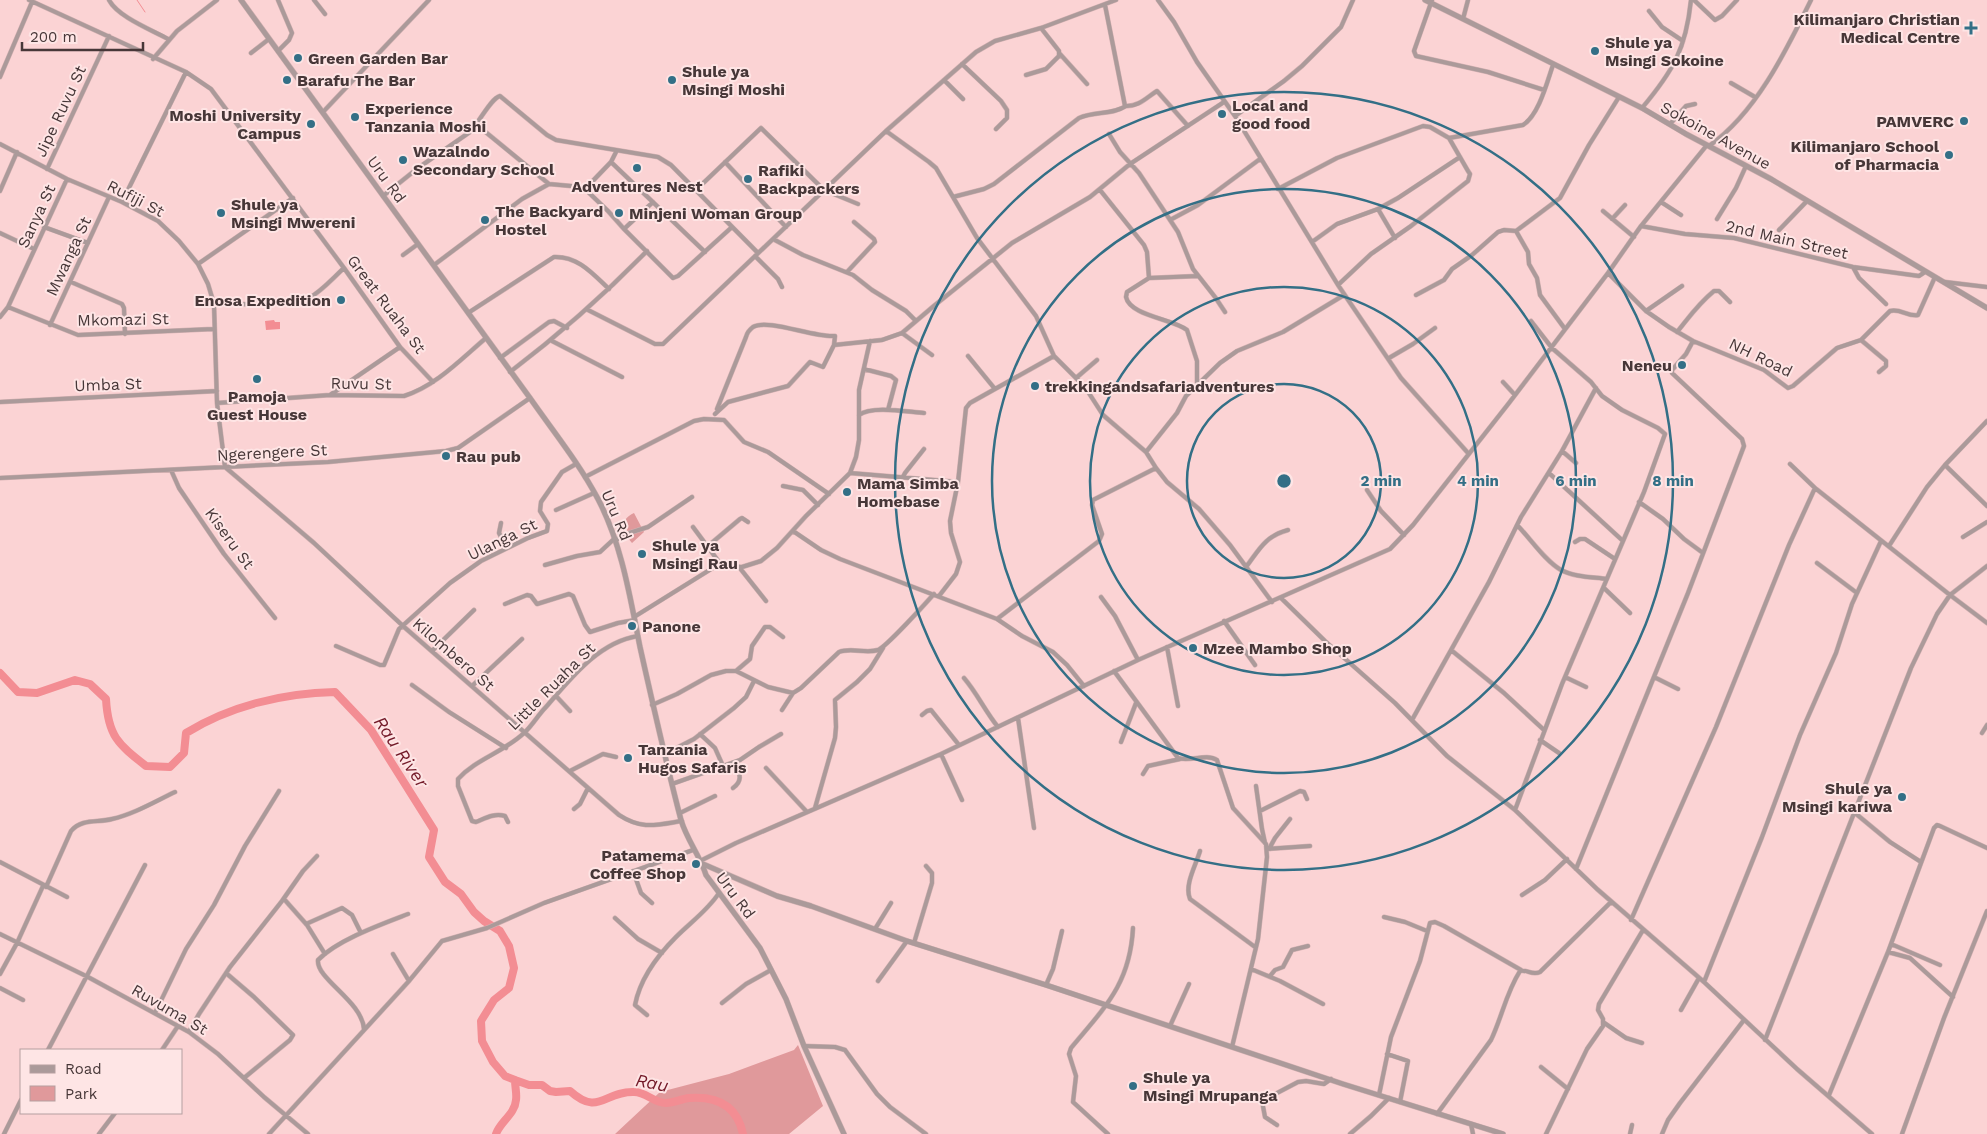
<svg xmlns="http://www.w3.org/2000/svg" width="1987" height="1134" viewBox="0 0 1987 1134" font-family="'Work Sans',sans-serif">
<rect width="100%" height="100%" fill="#fbd3d4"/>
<path fill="#e0999b" d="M634,513L644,532L632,543C622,531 619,520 634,513Z
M798,1045L823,1106L789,1134H615L660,1092L729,1074L794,1050Z"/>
<path fill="#f38d93" d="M274,320L275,322H280V329L266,330L265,321Z"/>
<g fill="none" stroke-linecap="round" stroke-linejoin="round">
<path stroke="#f38d93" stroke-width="1" d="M137,0L145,12"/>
<path stroke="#f38d93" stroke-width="8" d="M0,673L18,692L37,693L75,680L90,684L106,699C108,736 118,744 146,766L170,767L184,753L186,733C230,706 283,693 335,692L371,730L434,830L429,857L445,882L461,894L474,912L484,921L500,931L509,946L514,968L509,988L494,1000L481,1021L482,1041L493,1062L505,1076L515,1080L529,1085H542L550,1091L556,1092L570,1091C599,1117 604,1091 634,1092C646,1092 654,1103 666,1103C674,1103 681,1099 689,1098C716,1096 737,1105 743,1134
M496,1134C500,1122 515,1114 516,1100C517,1094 515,1087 515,1080"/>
<g stroke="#d3b1b2" stroke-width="5">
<path id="minor" d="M29,0L186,72L211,89L344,268L400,347L433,382
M109,0C118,17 152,30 168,39
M314,0L325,14
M1158,0L1174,22L1197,62L1235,116L1338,285L1401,378L1468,453
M1432,0L1414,51L1416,56L1488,72L1544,90
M1694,0L1715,20L1722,16L1737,0
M1105,5L1125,106C1139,107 1147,97 1157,91L1188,126
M1649,11L1662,27L1683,41
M1463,19L1468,0
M278,51L289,40L292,33L278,0
M251,53L269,39
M1060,54L1087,84
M153,59L177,31L217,0
M962,64L1001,101L1007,110V118L996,129
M1026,75L1046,69L1059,56V51L1041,28
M0,77L32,2
M944,80L963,99
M1731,83L1755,97
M1642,108C1673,71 1686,49 1691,0
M323,112L429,0
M1235,116L1284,81L1302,66L1341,27L1353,0
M1670,124L1686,106L1695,104
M477,125L549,184
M886,131L929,162L936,168L977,238L1036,316L1054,356L1085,387L1103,415L1146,452L1156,468L1167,482L1199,509L1230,545L1272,602
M1109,134L1120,152L1139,173L1178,232L1193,269L1215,297L1225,312
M0,144L67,179L122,202L158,221L179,241L198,264L208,284L214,304L217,403L225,467L314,543L403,626L619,815C642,830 656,825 682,821
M1709,146C1756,113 1786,51 1811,0
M611,162L705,252
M725,162L786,227
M47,169L109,36
M585,189L611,162L616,152
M1278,189L1337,158L1423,126L1430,127L1449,138L1523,125C1539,115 1547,82 1553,65
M696,190L761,128L824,190L858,204
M1100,190L1144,245L1147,252L1149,278
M0,191L17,152
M383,196L418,168L470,132C478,124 491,98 500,96L547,135L556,140L658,157L671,165L758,253
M953,197L984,189L994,184L1079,118C1095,111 1112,115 1126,106
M122,202L186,72
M1661,202L1681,215
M1378,209L1395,238
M1603,211L1634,237
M1612,219L1625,205
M1717,219L1736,188L1746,166
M1170,220L1198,205L1260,159
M1641,226L1685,234L1734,238L1853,267L1919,276L1925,272
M44,227L88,243
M624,229L653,202
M1779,230L1807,201
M1516,231L1528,252L1529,264L1537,278L1540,295L1565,329
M0,233L34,249
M773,239L803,255L853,275L872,290L906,311L916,321
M1312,242L1337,224L1378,209L1398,198L1460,157
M403,255L418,244
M755,256L778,279L782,287
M198,264L293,198
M434,265L522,199L549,184L571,186L585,189L608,211L624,229L673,278L678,276L732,227
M1853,267L1859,278L1886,304
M847,272L875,242L874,239L854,222
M1608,273L1646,311L1669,327L1693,341L1764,370L1788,388L1793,386L1837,348L1861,340L1890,311C1900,308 1908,317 1918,315L1935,277
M71,282L122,304L124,308L125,334
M1945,282L1987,287
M1338,285L1371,254L1411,226L1468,181L1470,174L1468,171L1449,138
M1416,295L1444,280L1452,269L1472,255L1498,232L1504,230L1516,231L1560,198L1589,145L1619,97
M214,304C232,304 296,306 309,298C322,291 333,278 344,268
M8,307L78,335L213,329
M588,310L655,344H663L886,131L976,52L995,41L1041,28L1116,0
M1646,311L1682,286
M468,313L554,257C578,256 593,274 609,289
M0,317L8,307L67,179
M50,325L109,197
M1677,332C1690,316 1698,304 1714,291H1719L1730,302
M902,333L932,355
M1861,340L1886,361V366L1879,372
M552,341L622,377
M968,356L995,389
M500,358L549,322L554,321L567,328
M1389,358L1413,344L1435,328
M864,369L891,376L896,380L888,410
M510,372C560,334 603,296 647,251
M1076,378L1097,360
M1503,382L1515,395
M1197,385V361L1187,330C1174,319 1130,316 1126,297L1127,292L1149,278L1198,276
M330,395L400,347
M0,402L217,391
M217,403L330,395L404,396C436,386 461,359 486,338
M717,409L746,337C747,333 749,330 753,327C768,318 814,338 835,336L834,345
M715,414L728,402L788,386L810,362L823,367L834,345L882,340L902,333L935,305L1012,243L1090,197L1130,164L1224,102
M859,415C872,405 908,412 924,413
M1562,451L1576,463
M1146,452L1177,413L1186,396L1220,363L1237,351L1283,332L1344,295
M1790,464L1815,488L1950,595L1987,566
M1945,465L1987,506
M171,470L179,488L224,554L275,618
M850,473L958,482
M1549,473L1623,541
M585,477L694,421L704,419L724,420L744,442L768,452L829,494
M903,477L905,473L924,449
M0,478L328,462L446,451L458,448L530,398
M783,486L803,490L818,505
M1367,490L1381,511L1404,535
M1639,502L1663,519L1684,539L1703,553
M556,510L594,493
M501,523L499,533L507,548
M1517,525C1530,538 1545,561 1561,570C1574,577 1592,577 1607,579
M693,527L722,566
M793,531L821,550L840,559L997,619L1022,636L1053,652L1067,665L1084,686
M1963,537L1987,522
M616,540L626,534L648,527L692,497
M1575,542L1580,539H1585L1615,559
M708,546L740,519L742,518L748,522
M1889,546L1927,487L1945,465L1987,421
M1817,563L1857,593
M545,565L577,556L600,552L615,538
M739,567L766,601
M1246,567C1259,550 1265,536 1288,530
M1604,588L1630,613
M939,596L956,574L960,562L951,533L950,521L958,482L966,408L970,403L1054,356
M1101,597L1115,616L1138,660
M1281,598L1325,641L1395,703L1447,756L1515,810L1597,889L1704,982L1797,1069L1872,1134
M505,604L527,595L531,596L537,604L569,594L573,596L585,625L590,632L618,623L635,620
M634,617L716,566L742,567L761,561L777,548L806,516L850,473L856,457L859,440V390L870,341
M997,619L1099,541L1102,534L1092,505L1093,500L1156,468
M1224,621L1255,665
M336,646L380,665H384L399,629L450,583L481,561L528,538L547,531L548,524L540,511L541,502L562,472L576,464
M1167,647L1178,706
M1451,650L1504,693L1544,730
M432,651L474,610
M736,671L750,659L752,646L765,627H770L783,637
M1114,671L1178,758C1190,762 1206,753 1217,760L1233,808L1266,844L1267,857L1258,939L1232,1047
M1565,677L1586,687
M1654,677L1678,689
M964,678C977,693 985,711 998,727
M412,685L449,712L506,748
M472,686L522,639
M556,696L570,711
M652,705L677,694L711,675L726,671H736L768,687L793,693L801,688L839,652C851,647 865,654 878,650C886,647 926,603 934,594
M782,710L793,693
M922,715L927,711L931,710L959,745
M1018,718L1034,828
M1412,720L1489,582L1521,517L1562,451L1596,388
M1982,733L1987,725
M700,734L715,748L723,766
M1540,740L1559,753
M1121,742L1136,703
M665,754L694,739L734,708L746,697L754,681
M941,754L962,800
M766,768L807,812
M570,771L603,754L616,757
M1143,774L1148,766L1180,759
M672,784L740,760L759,747L781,734
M1256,786L1262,829L1265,843
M733,788C744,780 739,773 735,762
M815,808L835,738L836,727L835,700L857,682L870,669L883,648
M574,809L580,804L588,788
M1515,810L1562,684L1644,492L1665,434L1658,428L1622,410L1602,396L1591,382L1552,348L1531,321
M1260,811L1300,791L1304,792L1307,799
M680,813L715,796
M1855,813L1890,842L1921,862
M508,822L505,816C494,813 486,818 476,822L472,821L458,786V779C476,759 504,752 524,733C532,726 538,715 546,707C571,678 599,642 638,636
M1267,849L1310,846
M1269,849L1275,838L1290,819
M1200,851C1196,865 1184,885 1190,899L1255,947
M700,861L736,843L941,754L1138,660L1390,549L1413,525L1509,403L1608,273L1641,226L1707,145
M0,862L67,897
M1576,869L1688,593L1744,446L1742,439L1672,373V370L1686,354L1693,341
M633,871L641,893L652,903
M46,887L71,831C82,818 98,823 112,819C134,814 154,802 175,792
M1522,895L1545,880L1567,859
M284,899L307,925L325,954
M1384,917L1405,922L1427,931
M615,918L638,939L662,953
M1631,920L1716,727L1789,545L1815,488
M306,924L342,908L352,915L361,933
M875,929L891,903
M0,934L88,977L189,1032L218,1054L264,1097L308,1134
M914,943L932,883V873L926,866
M1891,944L1940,965
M1888,952L1910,958L1953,997
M393,954L409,981
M1251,969L1280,981L1323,1004
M226,973L254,997L293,1035L290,1040L244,1078
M0,974L17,943L43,886
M1270,976L1275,970L1283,967L1292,950L1308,946
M878,981L907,941
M1704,982L1762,837L1800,735L1836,653L1852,604L1881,541
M1046,985L1053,969L1062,931
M0,988L23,1000
M722,1003L746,984L771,970
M1681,1010L1699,978
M155,1013L186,949L214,905L245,846L279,791
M647,1015L635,1005C640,979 658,955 676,937C691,922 708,910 719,893
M1603,1022L1626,1038L1642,1043
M1170,1026L1189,984
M364,1029C362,1001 316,979 318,960C337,940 382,924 408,914
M189,1032L199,1014L230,967L282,901L303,871L317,856
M1765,1040L1911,668L1937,614L1950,595L1987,623
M804,1046L835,1047L845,1050L877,1094L890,1107L926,1134
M48,1050L145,865
M162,1050L178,1026
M1387,1054L1408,1061L1400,1102
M1541,1067L1568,1089
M1379,1095L1391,1037L1420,961L1430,923L1435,922L1444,926L1521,970
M1829,1095L1888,952L1934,828L1937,825L1940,826L1987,848
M1437,1114L1491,1040C1502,1017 1506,993 1520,971C1527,969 1532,976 1540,972L1611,902
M1471,1124L1473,1134
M1277,1125L1265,1117L1262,1101L1298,1082L1306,1081L1324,1084L1331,1079
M4,1134L21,1100
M99,1134L115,1113
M269,1134L409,981L442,941L487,928L544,903L693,850
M1108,1134L1073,1102L1076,1076L1069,1054L1071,1048C1105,1007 1130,984 1133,928
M1350,1134L1371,1116L1389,1098
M1546,1134L1587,1049L1603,1026V1019L1598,1010L1599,1004L1643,930
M1630,1134L1632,1125
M1662,1134L1668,1120L1680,1103L1744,1020
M1902,1134L1944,1018L1987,911"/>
</g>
<g stroke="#d3b1b2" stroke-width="6">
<path id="tertiary" d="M241,0L530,398C553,431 579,463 598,499C622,545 630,597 640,647C653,705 666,763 681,820C687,840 700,856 706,875L760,948L786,999L804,1046L844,1134
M1425,0L1642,108L1686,134L1771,179L1987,308
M703,864L777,896L811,906L907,941L1046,985L1343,1084L1503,1134"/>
</g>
<use href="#minor" stroke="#ab9a9a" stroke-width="4"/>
<use href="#tertiary" stroke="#ab9a9a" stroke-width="5"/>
</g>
<g fill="none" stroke="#336f86" stroke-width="2.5">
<circle cx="1284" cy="481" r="97"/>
<circle cx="1284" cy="481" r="194"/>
<circle cx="1284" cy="481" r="292"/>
<circle cx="1284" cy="481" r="389"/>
</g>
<g fill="#336f86" stroke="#fee5e5" stroke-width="2">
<path d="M1968.5 20.5h5v5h5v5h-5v5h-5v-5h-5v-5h5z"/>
<circle cx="1595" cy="51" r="5"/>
<circle cx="298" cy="58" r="5"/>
<circle cx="287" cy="80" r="5"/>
<circle cx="672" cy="80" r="5"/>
<circle cx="1222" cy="114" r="5"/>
<circle cx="355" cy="117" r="5"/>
<circle cx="1964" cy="121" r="5"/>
<circle cx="311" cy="124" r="5"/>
<circle cx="1949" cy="155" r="5"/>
<circle cx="403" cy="160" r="5"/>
<circle cx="637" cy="168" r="5"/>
<circle cx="748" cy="179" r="5"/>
<circle cx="221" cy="213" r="5"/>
<circle cx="619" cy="213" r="5"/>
<circle cx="485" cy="220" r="5"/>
<circle cx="341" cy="300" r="5"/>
<circle cx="1682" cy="365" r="5"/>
<circle cx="257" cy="379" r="5"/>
<circle cx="1035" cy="386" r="5"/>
<circle cx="446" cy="456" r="5"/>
<circle cx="847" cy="492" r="5"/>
<circle cx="642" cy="554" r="5"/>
<circle cx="632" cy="626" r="5"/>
<circle cx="1193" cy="648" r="5"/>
<circle cx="628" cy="758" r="5"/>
<circle cx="1902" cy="797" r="5"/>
<circle cx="696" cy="864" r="5"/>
<circle cx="1133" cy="1086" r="5"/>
</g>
<g text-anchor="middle" stroke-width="4" stroke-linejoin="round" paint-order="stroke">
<g font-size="16" font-weight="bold" fill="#473738" stroke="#fee5e5" text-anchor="start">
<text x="1960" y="25" text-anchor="end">Kilimanjaro Christian<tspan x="1960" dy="18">Medical Centre</tspan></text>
<text x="1605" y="48">Shule ya<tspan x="1605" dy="18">Msingi Sokoine</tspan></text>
<text x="308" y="64">Green Garden Bar</text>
<text x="682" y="77">Shule ya<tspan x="682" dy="18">Msingi Moshi</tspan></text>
<text x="297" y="86">Barafu The Bar</text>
<text x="1232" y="111">Local and<tspan x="1232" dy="18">good food</tspan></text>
<text x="365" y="114">Experience<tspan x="365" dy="18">Tanzania Moshi</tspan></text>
<text x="301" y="121" text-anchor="end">Moshi University<tspan x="301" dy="18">Campus</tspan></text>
<text x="1954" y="127" text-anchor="end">PAMVERC</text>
<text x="1939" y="152" text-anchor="end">Kilimanjaro School<tspan x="1939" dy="18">of Pharmacia</tspan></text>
<text x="413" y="157">Wazalndo<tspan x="413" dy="18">Secondary School</tspan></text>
<text x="758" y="176">Rafiki<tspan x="758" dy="18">Backpackers</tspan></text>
<text x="637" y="192" text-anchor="middle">Adventures Nest</text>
<text x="231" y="210">Shule ya<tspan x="231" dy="18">Msingi Mwereni</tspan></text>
<text x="495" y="217">The Backyard<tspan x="495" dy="18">Hostel</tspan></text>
<text x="629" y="219">Minjeni Woman Group</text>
<text x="331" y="306" text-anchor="end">Enosa Expedition</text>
<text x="1672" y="371" text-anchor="end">Neneu</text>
<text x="1045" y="392">trekkingandsafariadventures</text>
<text x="257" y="402" text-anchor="middle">Pamoja<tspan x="257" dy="18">Guest House</tspan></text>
<text x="456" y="462">Rau pub</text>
<text x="857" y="489">Mama Simba<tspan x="857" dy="18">Homebase</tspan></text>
<text x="652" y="551">Shule ya<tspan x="652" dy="18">Msingi Rau</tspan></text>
<text x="642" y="632">Panone</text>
<text x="1203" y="654">Mzee Mambo Shop</text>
<text x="638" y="755">Tanzania<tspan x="638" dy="18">Hugos Safaris</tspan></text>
<text x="1892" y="794" text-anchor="end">Shule ya<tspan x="1892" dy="18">Msingi kariwa</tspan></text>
<text x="686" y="861" text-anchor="end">Patamema<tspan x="686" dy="18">Coffee Shop</tspan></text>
<text x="1143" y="1083">Shule ya<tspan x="1143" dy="18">Msingi Mrupanga</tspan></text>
</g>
<g font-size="16" fill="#473738" stroke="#fee5e5">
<text transform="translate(60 111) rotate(-65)" y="6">Jipe Ruvu St</text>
<text transform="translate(1716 135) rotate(29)" y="6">Sokoine Avenue</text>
<text transform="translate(387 179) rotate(54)" y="6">Uru Rd</text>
<text transform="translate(136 198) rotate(27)" y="6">Rufiji St</text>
<text transform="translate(36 216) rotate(-65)" y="6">Sanya St</text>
<text transform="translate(1787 239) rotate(13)" y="6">2nd Main Street</text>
<text transform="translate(68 256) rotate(-65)" y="6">Mwanga St</text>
<text transform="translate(387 304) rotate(53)" y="6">Great Ruaha St</text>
<text transform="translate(123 319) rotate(-1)" y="6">Mkomazi St</text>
<text transform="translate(1761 357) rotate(26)" y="6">NH Road</text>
<text transform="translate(361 383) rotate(1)" y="6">Ruvu St</text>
<text transform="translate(108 384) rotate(-2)" y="6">Umba St</text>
<text transform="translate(272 452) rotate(-3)" y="6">Ngerengere St</text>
<text transform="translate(617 515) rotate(67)" y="6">Uru Rd</text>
<text transform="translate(230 538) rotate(54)" y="6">Kiseru St</text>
<text transform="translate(502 539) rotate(-26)" y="6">Ulanga St</text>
<text transform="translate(454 654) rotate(41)" y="6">Kilombero St</text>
<text transform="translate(551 686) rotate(-45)" y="6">Little Ruaha St</text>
<text transform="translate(736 895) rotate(53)" y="6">Uru Rd</text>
<text transform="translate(170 1009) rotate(30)" y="6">Ruvuma St</text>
</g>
<g font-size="18" font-style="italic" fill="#731928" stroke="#fee5e5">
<text transform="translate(401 752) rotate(56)" y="6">Rau River</text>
<text transform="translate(652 1083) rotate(11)" y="6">Rau</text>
</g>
</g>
<circle cx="1284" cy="481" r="8" fill="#336f86" stroke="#fee5e5" stroke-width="2.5"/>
<g font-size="15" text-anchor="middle" font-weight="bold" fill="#336f86" stroke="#fee5e5" stroke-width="4" stroke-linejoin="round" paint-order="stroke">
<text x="1381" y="486">2 min</text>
<text x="1478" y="486">4 min</text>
<text x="1576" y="486">6 min</text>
<text x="1673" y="486">8 min</text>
</g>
<rect x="20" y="1049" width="162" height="65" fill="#fee5e5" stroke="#b59fa0"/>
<rect x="30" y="1065" width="25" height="8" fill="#ab9a9a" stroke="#b59fa0"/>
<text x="65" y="1074" font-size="15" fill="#473738">Road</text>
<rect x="30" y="1086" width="25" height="15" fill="#e0999b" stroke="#b59fa0"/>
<text x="65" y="1099" font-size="15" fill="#473738">Park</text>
<path d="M22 42v8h121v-8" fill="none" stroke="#473738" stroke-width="2.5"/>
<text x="30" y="42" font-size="15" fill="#473738" stroke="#fee5e5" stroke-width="4" paint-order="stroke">200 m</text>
</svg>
